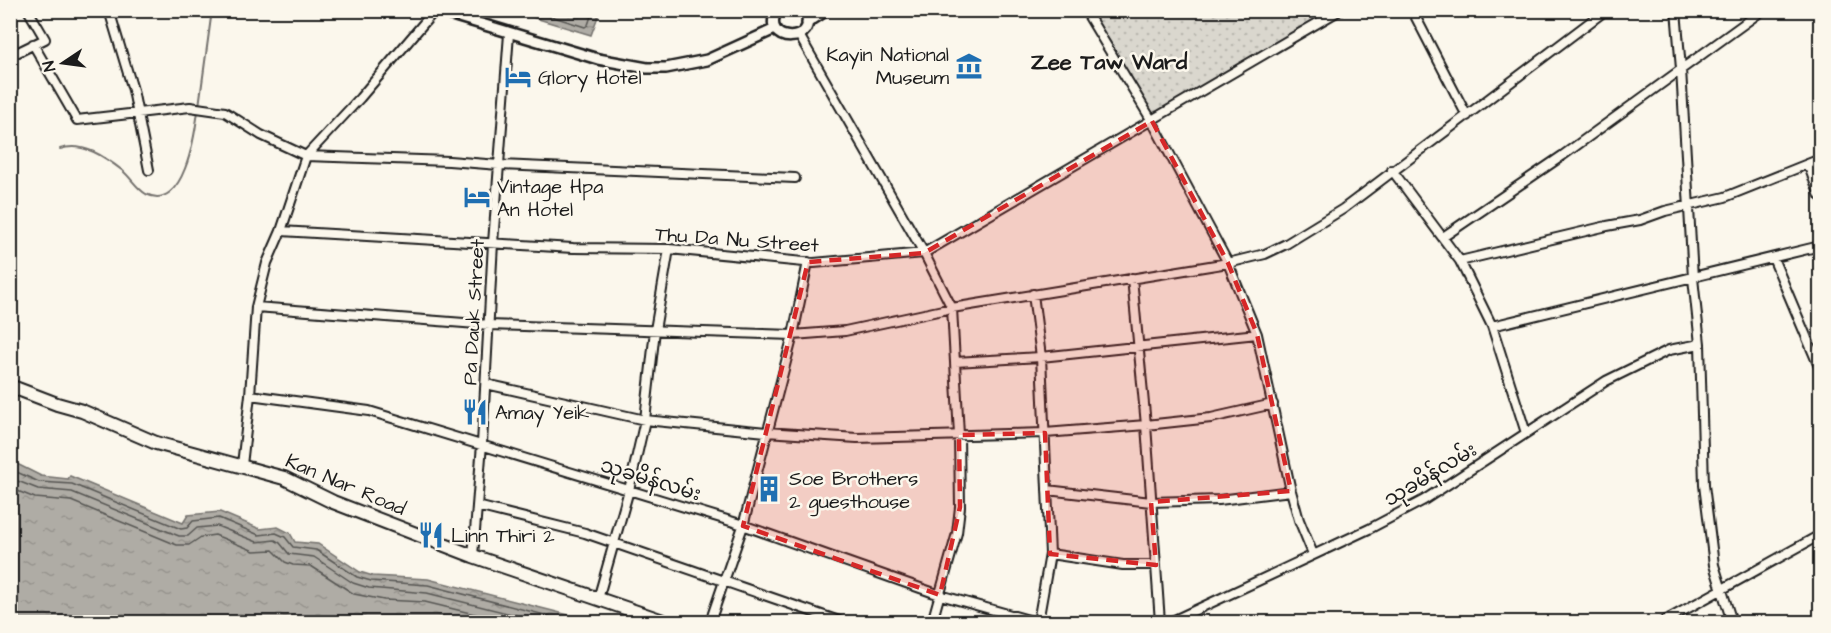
<svg xmlns="http://www.w3.org/2000/svg" width="1831" height="633" viewBox="0 0 1831 633" font-family="'Architects Daughter','Noto Sans Myanmar',sans-serif">
<defs>
<pattern id="park-dots" width="8" height="8" patternUnits="userSpaceOnUse" patternTransform="scale(1.5)"><rect width="8" height="8" fill="#dad7ce"/><path d="M2 2h.1M6 6h.1" fill="none" stroke="#bab8b0" stroke-width="1.8" stroke-linecap="round"/></pattern>
<pattern id="water-ripples" width="26" height="14" patternUnits="userSpaceOnUse" patternTransform="scale(1.5)"><rect width="26" height="14" fill="#afaca5"/><path d="M2 4q2-2 4 0t4 0M15 11q2-2 4 0t4 0" fill="none" stroke="#96938d"/></pattern>
</defs>
<rect width="100%" height="100%" fill="#fbf7ec"/>
<filter id="ink" filterUnits="userSpaceOnUse"><feTurbulence type="fractalNoise" baseFrequency=".0167" numOctaves="2"/><feDisplacementMap in="SourceGraphic" scale="12" xChannelSelector="R" yChannelSelector="G"/><feConvolveMatrix kernelMatrix="1 2 1 2 8 2 1 2 1" color-interpolation-filters="sRGB"/></filter>
<g filter="url(#ink)">
<path fill="url(#park-dots)" stroke="#7b7a75" stroke-width="1.5" d="M1085,11H1342L1152,121Z"/>
<path fill="url(#water-ripples)" stroke="#74726e" stroke-width="1.5" d="M512,11H600L591,35Z
M11,461L41,476L68,479L70,476L183,523L188,515L220,512L260,529L278,527L290,533L295,542L318,544L360,572L373,576L428,579L596,622H11Z"/>
<g fill="none" stroke-linecap="round" stroke-linejoin="round">
<path stroke="#575653" stroke-width="1.5" d="M532,10L585,27L588,25L593,10
M10,469L39,482L72,484L181,529L187,528L193,521L219,518L259,535L276,533L285,537L293,547L316,550L357,577L371,581L428,585L572,622
M10,478L38,489L72,492L179,536H188L197,528L217,526L257,542L275,540L280,543L289,554L314,557L353,583L369,588L427,593L543,622
M10,488L35,498L71,501L177,545H189L201,537L215,535L254,551L273,550L285,562L293,565L311,566L354,594L384,600L425,602L507,622"/>
<path stroke="#74726e" stroke-width="2" d="M199,106L212,10
M60,149C83,141 105,157 123,171C131,178 137,189 146,194C184,213 195,134 198,111"/>
<g stroke="#1c1c1c" stroke-width="12">
<path id="minor" d="M109,10L133,90L149,170
M1085,10L1152,121L1228,263L1257,334L1291,491L1299,520L1313,554
M1412,10L1467,116
M1676,10L1681,69L1693,278L1700,344L1704,485L1714,565L1732,622
M799,35L924,253L952,308L959,435L960,507L957,533L932,622
M33,44L77,120L190,107L225,112L261,135L306,156L449,161L499,165L795,178
M10,56L45,39L28,10
M1808,164L1820,196
M1392,170L1460,261L1492,326L1526,433
M281,231L573,248L669,249L814,263L924,253L1340,10
M1443,237L1562,156L1763,10
M1773,258L1820,369
M1460,261L1607,226L1640,220L1665,211L1725,197L1820,159
M1132,278L1146,425L1160,622
M1033,294L1041,357L1050,554L1038,622
M256,307L490,325L793,335L845,331L952,308L1228,263L1265,254L1286,244L1343,209L1606,10
M1492,326L1820,246
M955,362L1041,357L1257,334
M486,384L645,420L766,432L857,438L1045,433L1146,425L1211,418L1273,404
M250,395L369,411L737,523L940,595L1036,622
M242,465L250,395L256,307L267,263L281,231L306,156L360,98L435,10
M1047,490L1151,502L1219,500L1291,491
M477,506L585,533L842,622
M1050,554L1123,565H1156
M473,556L482,444L493,243L509,34
M598,599L629,490L645,420L655,330L669,249
M710,622L743,526L793,335L808,262
M1170,622L1369,529L1424,500L1606,381L1669,350L1700,344
M1663,622L1820,535"/>
</g>
<g stroke="#1c1c1c" stroke-width="14">
<path id="tertiary" d="M435,10L598,59L647,68H666L707,60L775,29
M777,10C758,46 823,45 804,10
M807,23L827,10"/>
</g>
<g stroke="#1c1c1c" stroke-width="16">
<path id="primary" d="M10,386L57,404L82,411L156,443L284,478L333,502L473,556L666,622"/>
</g>
<use href="#minor" stroke="#fbf7ec" stroke-width="8"/>
<use href="#tertiary" stroke="#fbf7ec" stroke-width="9"/>
<use href="#primary" stroke="#fbf7ec" stroke-width="12"/>
</g>
</g>
<path fill="#d62828" fill-opacity="0.2" stroke="#d62828" stroke-width="4.5" stroke-dasharray="12 8" stroke-linejoin="round" d="M1152,121L1228,263L1257,334L1291,491L1151,502L1156,565L1050,554L1045,433L959,435L960,507L940,595L743,526L808,262L924,253Z"/>
<defs>
<g id="museum-bare" transform="scale(2.07)"><path d="M0-6L6-3V-2H-6V-3ZM-5-1h2V3h-2ZM-1-1h2V3h-2ZM3-1h2V3H3ZM-6 4H6V6H-6Z" fill="#1f6fb2" stroke="#fbf7ec" stroke-width="2.5" paint-order="stroke"/></g>
<g id="hotel-bare" transform="scale(2.07)"><path d="M-6-4.5h1.5V1H6V5H4.5V3h-9V5H-6ZM-4 0a1.8 1.8 0 1 1 3.6 0ZM.5 0V-2.5h3Q6-2.5 6 0Z" fill="#1f6fb2" stroke="#fbf7ec" stroke-width="2.5" paint-order="stroke"/></g>
<g id="restaurant-bare" transform="scale(2.07)"><path d="M-5-6h1v4h1v-4h1v4h1v-4h1v5L-1.5 .5V6h-2V.5L-5-1ZM5-6V6H3V1.5H1.5Q1.5-4 5-6Z" fill="#1f6fb2" stroke="#fbf7ec" stroke-width="2.5" paint-order="stroke"/></g>
<g id="building-bare" transform="scale(2.07)"><path d="M-4-6H4V6H1V3H-1V6H-4ZM-2.5-4.3h1.7v1.8h-1.7ZM.8-4.3h1.7v1.8H.8ZM-2.5-1h1.7V.8h-1.7ZM.8-1h1.7V.8H.8Z" fill="#1f6fb2" stroke="#fbf7ec" stroke-width="2.5" paint-order="stroke"/></g>
</defs>
<g fill-rule="evenodd">
<use href="#museum-bare" x="969" y="66"/>
<use href="#hotel-bare" x="518" y="77"/>
<use href="#hotel-bare" x="477" y="197"/>
<use href="#restaurant-bare" x="475" y="412"/>
<use href="#building-bare" x="769" y="489"/>
<use href="#restaurant-bare" x="431" y="535"/>
</g>
<g text-anchor="middle" stroke-width="5" stroke-linejoin="round" paint-order="stroke">
<g font-size="20" fill="#1c1c1c" stroke="#fbf7ec" text-anchor="start">
<text x="949" y="61" text-anchor="end">Kayin National<tspan x="949" dy="23">Museum</tspan></text>
<text x="538" y="84">Glory Hotel</text>
<text x="497" y="193">Vintage Hpa<tspan x="497" dy="23">An Hotel</tspan></text>
<text x="495" y="419">Amay Yeik</text>
<text x="789" y="485">Soe Brothers<tspan x="789" dy="23">2 guesthouse</tspan></text>
<text x="451" y="542">Linn Thiri 2</text>
</g>
<g font-size="20" fill="#1c1c1c" stroke="#fbf7ec">
<text transform="translate(737 239) rotate(4)" y="7">Thu Da Nu Street</text>
<text transform="translate(473 312) rotate(-87)" y="7">Pa Dauk Street</text>
<text transform="translate(1430 474) rotate(-31)" y="7">သုခမိန်လမ်း</text>
<text transform="translate(651 479) rotate(17)" y="7">သုခမိန်လမ်း</text>
<text transform="translate(346 484) rotate(23)" y="7">Kan Nar Road</text>
</g>
<g font-size="22" font-weight="bold" fill="#1c1c1c" stroke="#fbf7ec">
<text x="1109" y="69">Zee Taw Ward</text>
</g>
</g>
<rect width="1831" height="633" fill="none" stroke="#fbf7ec" stroke-width="36"/>
<rect x="18" y="18" width="1795" height="597" fill="none" stroke="#1c1c1c" stroke-width="2" filter="url(#ink)"/>
<g transform="translate(63 63) rotate(257)" stroke="#fbf7ec" stroke-width="4.5" paint-order="stroke">
<path d="M0-4.5L10 22L0 15L-10 22Z" fill="#1c1c1c"/>
<text y="-9" font-size="16" font-weight="bold" text-anchor="middle" fill="#1c1c1c">N</text>
</g>
</svg>
